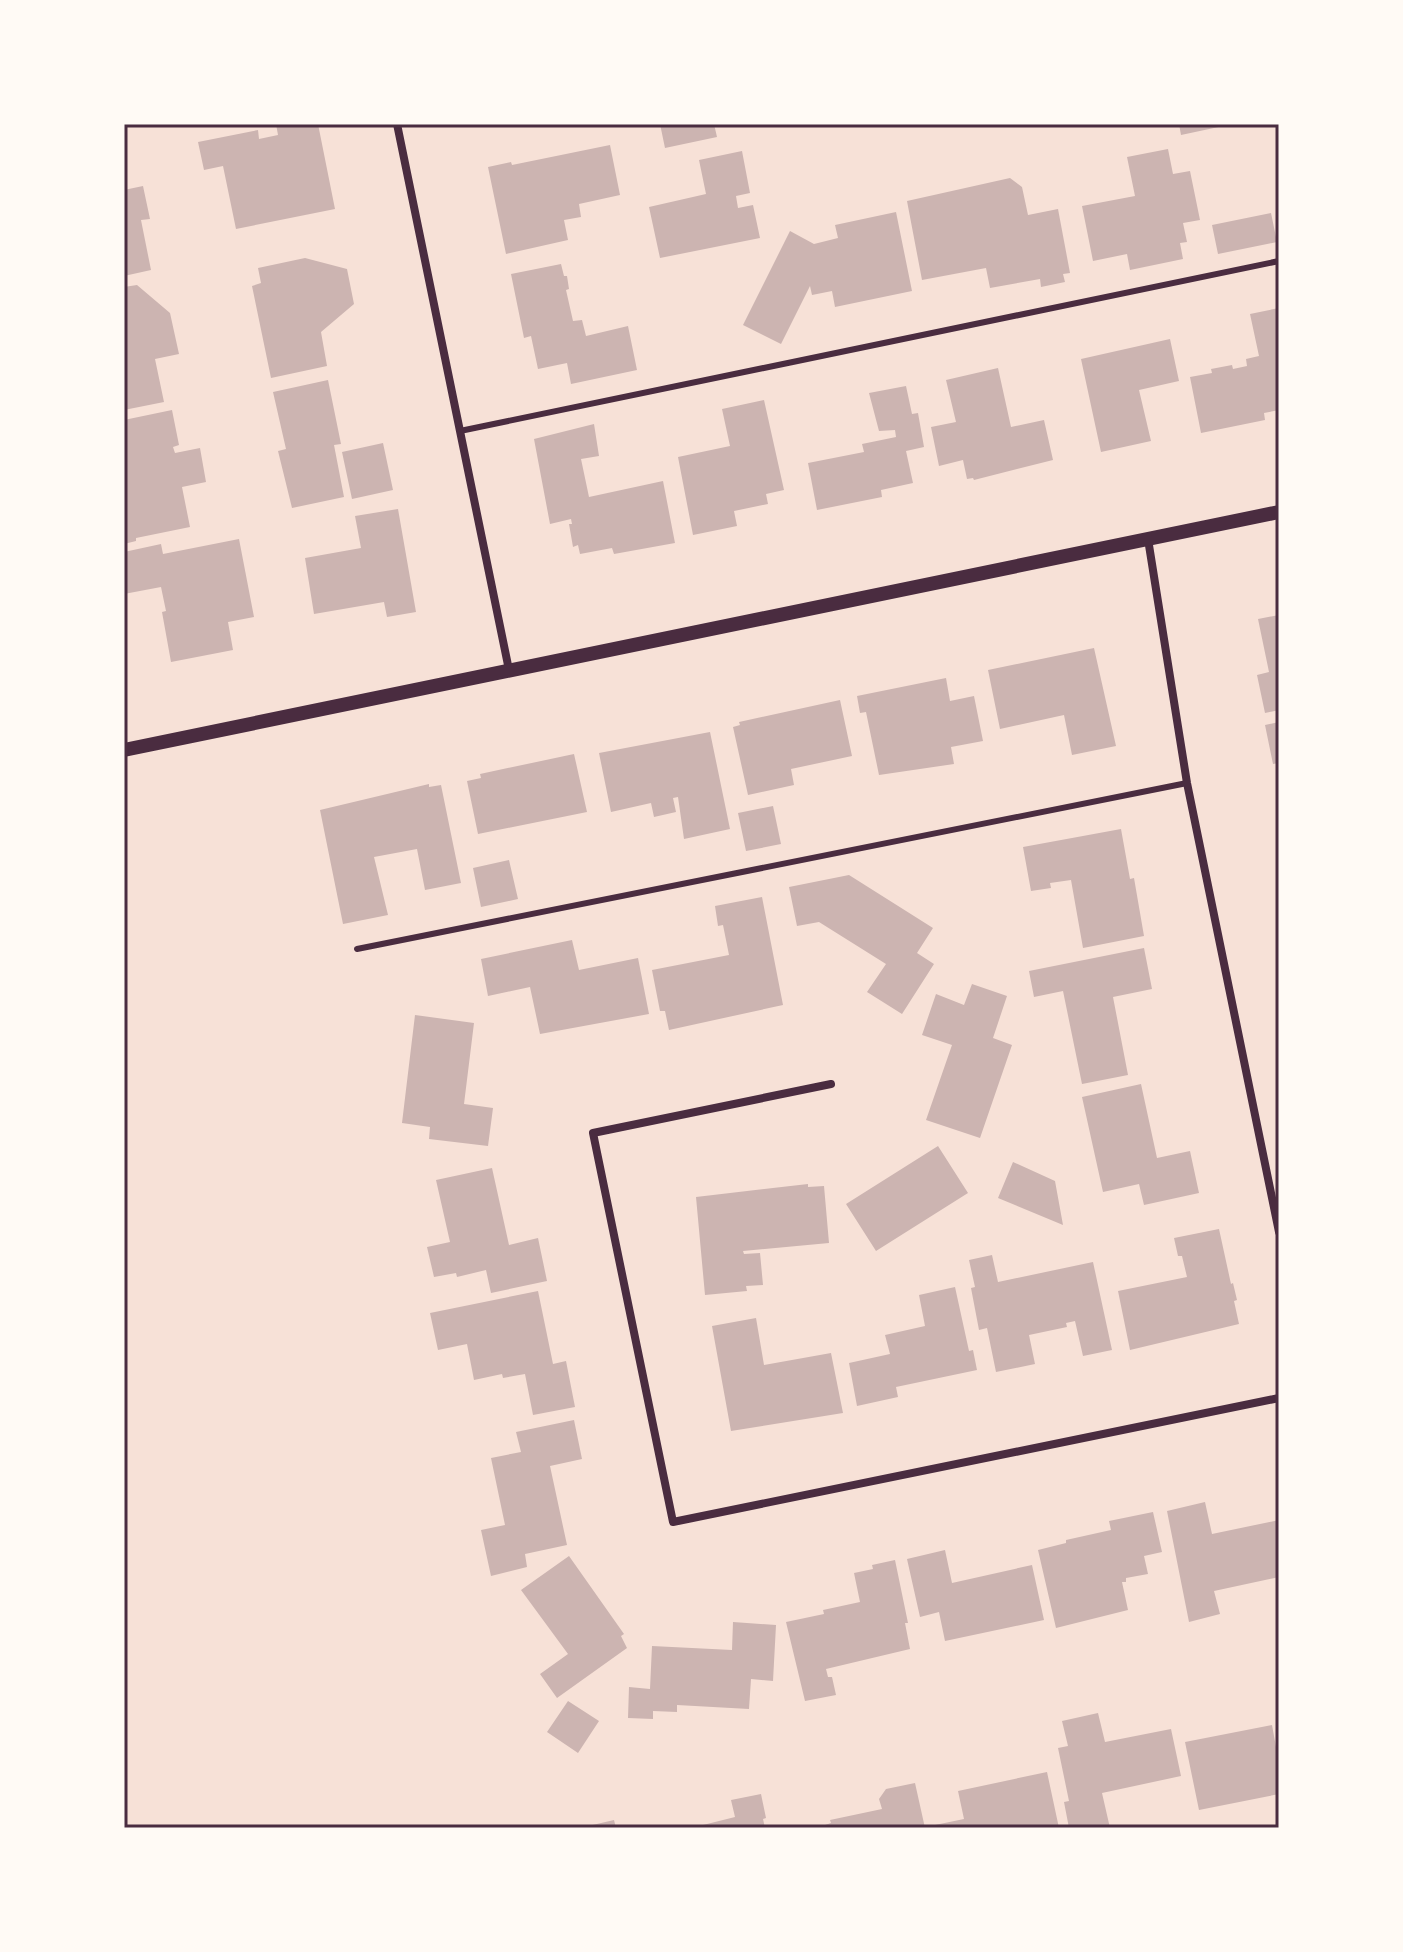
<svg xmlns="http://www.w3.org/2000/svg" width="1403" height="1952" viewBox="0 0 1403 1952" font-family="'Asap Condensed',sans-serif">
<rect width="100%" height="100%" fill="#f7e1d7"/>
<path fill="#ccb4b1" d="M276,124H318L335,209L236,229L223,166L204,170L198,142L258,130L259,139L278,135Z
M660,124H714L717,137L665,148Z
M1179,124H1228V125L1181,135Z
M610,145L620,195L579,204L581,217L564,220L568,240L506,254L488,167L511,162L512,165Z
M1168,149L1173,174L1190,171L1200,220L1183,223L1187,242L1180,243L1183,259L1130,270L1127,254L1093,261L1082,206L1135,196L1127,157Z
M742,151L750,193L736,196L738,208L753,205L760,238L660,258L649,207L706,194L699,160Z
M1010,178L1022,187L1028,215L1058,209L1070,273L1063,274L1065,282L1041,287L1040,279L990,288L986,268L922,280L907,201Z
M143,186L150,219L141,220L151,270L124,276V190Z
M896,212L912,291L835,307L832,291L812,295L810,286L781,344L743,325L790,231L814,244L838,238L835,225Z
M1271,213L1277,242L1218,254L1212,225Z
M305,258L347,269L354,304L321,332L327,366L271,378L252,286L261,283L258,268Z
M561,264L564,276H567L569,289L566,290L573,321L582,320L586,336L628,326L637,370L571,384L567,363L538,369L531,336L524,338L511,274Z
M137,285L170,313L179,354L155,359L164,402L124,410V287Z
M1279,308V410L1264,413L1265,420L1201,433L1190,377L1212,373L1211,369L1232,365L1233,369L1247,366L1246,359L1259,356L1250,314Z
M1170,339L1179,381L1139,390L1151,441L1101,452L1081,359Z
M998,368L1011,427L1044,420L1053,460L974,480L973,478L967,479L963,460L939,466L931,427L956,422L946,380Z
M328,380L341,444L334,445L344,497L292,508L278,451L286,449L273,392Z
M906,386L912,414L918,413L924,447L906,451L913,483L881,490L882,497L817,510L808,463L864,452L862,444L896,437L895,430L879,431L869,393Z
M764,400L784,490L766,494L768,504L734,511L737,526L693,535L678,457L730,446L722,409Z
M172,410L179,445L173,447L175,453L200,448L206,482L182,487L190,527L136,538V541L124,544V420Z
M594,424L599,456L581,459L589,497L663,481L675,543L614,554L612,548L580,554L578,545L573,547L569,524H572L571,519L550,524L534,439Z
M383,443L393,490L352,499L342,452Z
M398,509L416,612L387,617L384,602L314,614L305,558L361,548L355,516Z
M239,539L254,617L228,622L233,650L171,662L162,612L166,611L161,587L124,594V552L161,544L163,554Z
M1279,615V710L1265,713L1257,675L1269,672L1258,619Z
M1094,648L1116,746L1072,755L1064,715L1000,729L988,670Z
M946,678L950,701L974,696L983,741L951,747L954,764L879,775L866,712L860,713L857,696Z
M840,700L852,756L791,769L794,785L748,795L733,727L740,725L739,722Z
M1279,722V763L1273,764L1265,725Z
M710,732L730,829L684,839L678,797L673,798L676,812L654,817L651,803L611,812L599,753Z
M574,754L587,812L478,834L467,781L481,778L480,774Z
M429,784V787L441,785L461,883L425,890L417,849L374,857L388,915L343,924L320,810Z
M773,806L781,844L746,851L738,813Z
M1121,829L1130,879L1134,878L1144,936L1083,948L1071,880L1050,883L1051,888L1031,891L1023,847Z
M509,860L518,899L481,907L473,868Z
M849,875L933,928L917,953L934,964L902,1014L867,992L886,964L819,922L797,926L789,887Z
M762,897L783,1005L669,1030L665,1011H660L652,970L729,955L723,925L718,926L715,906Z
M572,940L579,970L638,958L649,1014L540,1034L530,987L488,996L481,959Z
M1144,948L1152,989L1113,997L1128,1075L1082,1084L1063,991L1034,997L1029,971Z
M972,984L1007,996L993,1038L1012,1045L980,1138L926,1120L952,1045L922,1035L936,994L964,1005Z
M415,1015L474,1023L464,1104L493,1108L488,1146L429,1139L430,1127L402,1123Z
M1141,1084L1157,1158L1190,1151L1199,1193L1144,1205L1139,1184L1103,1192L1082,1097Z
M938,1146L968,1193L876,1251L846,1204Z
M1013,1162L1055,1181L1063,1225L998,1198Z
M492,1168L509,1245L538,1238L547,1281L491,1293L486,1270L457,1277L456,1273L434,1277L427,1247L450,1242L436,1180Z
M808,1184V1187L824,1186L829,1243L743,1251L744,1254L760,1253L763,1285L746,1286L747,1291L705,1295L696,1197Z
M1219,1229L1231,1284L1233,1283L1237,1300L1234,1301L1239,1324L1130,1350L1118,1291L1187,1277L1182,1256H1178L1174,1238Z
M992,1255L998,1282L1093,1262L1112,1350L1083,1356L1075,1321L1066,1323L1067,1327L1029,1335L1035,1364L996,1372L987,1328L979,1330L971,1288L975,1287L969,1260Z
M955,1287L969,1351L973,1350L977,1370L896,1387L898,1397L857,1406L849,1363L890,1354L885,1335L925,1326L919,1295Z
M538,1291L553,1364L566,1361L575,1407L533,1415L525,1374L503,1378L502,1374L474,1380L467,1344L438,1350L430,1313Z
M756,1318L764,1365L831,1353L843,1413L731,1431L712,1326Z
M574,1420L582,1459L550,1466L567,1545L525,1554L527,1567L491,1576L481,1530L505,1525L491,1458L521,1452L516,1432Z
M1205,1502L1212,1534L1279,1520V1577L1214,1591L1220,1614L1189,1622L1167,1511Z
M1153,1512L1162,1552L1144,1556L1148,1574L1126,1578V1582H1122L1128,1610L1056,1628L1038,1550L1066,1543V1540L1111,1530L1109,1521Z
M945,1550L952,1583L1032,1565L1044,1620L945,1641L939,1612L920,1617L907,1559Z
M569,1556L624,1634L621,1636L627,1648L557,1698L540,1674L568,1654L521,1590Z
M895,1560L908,1623H905L910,1649L826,1669L828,1677H832L836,1695L805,1701L786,1622L824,1614L823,1610L860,1602L854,1573L873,1569L872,1565Z
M733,1622L776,1625L773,1681L751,1679L749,1709L677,1705V1712L653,1711V1719L628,1718L629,1687L650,1689L652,1646L732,1650Z
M568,1701L599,1721L578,1753L547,1732Z
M1098,1713L1105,1742L1171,1729L1181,1776L1102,1793L1110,1828H1069L1064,1802L1069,1801L1058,1748L1068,1746L1062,1721Z
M1272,1725L1276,1747H1279V1794L1199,1810L1185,1742Z
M1047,1772L1059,1828H936L935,1825L964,1819L958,1791Z
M915,1783L925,1828H816L831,1823L830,1820L882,1809L879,1799L886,1789Z
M761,1794L766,1818L763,1819L765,1828H691L735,1817L731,1800Z
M614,1820L616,1828H584V1827Z"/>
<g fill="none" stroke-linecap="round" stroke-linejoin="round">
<path stroke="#4a2c40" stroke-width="6" d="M460,431L1279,261
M357,949L1187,783"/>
<path stroke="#4a2c40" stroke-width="8" d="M397,124L509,670
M1148,539L1187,783L1279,1232
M831,1084L593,1133L673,1522L1279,1398"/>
<path stroke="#4a2c40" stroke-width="14" d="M124,750L1279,512"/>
</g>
<rect width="1403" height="1952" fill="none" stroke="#fffaf5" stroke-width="252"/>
<rect x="126" y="126" width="1151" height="1700" fill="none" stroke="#4a2c40" stroke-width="3"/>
</svg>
